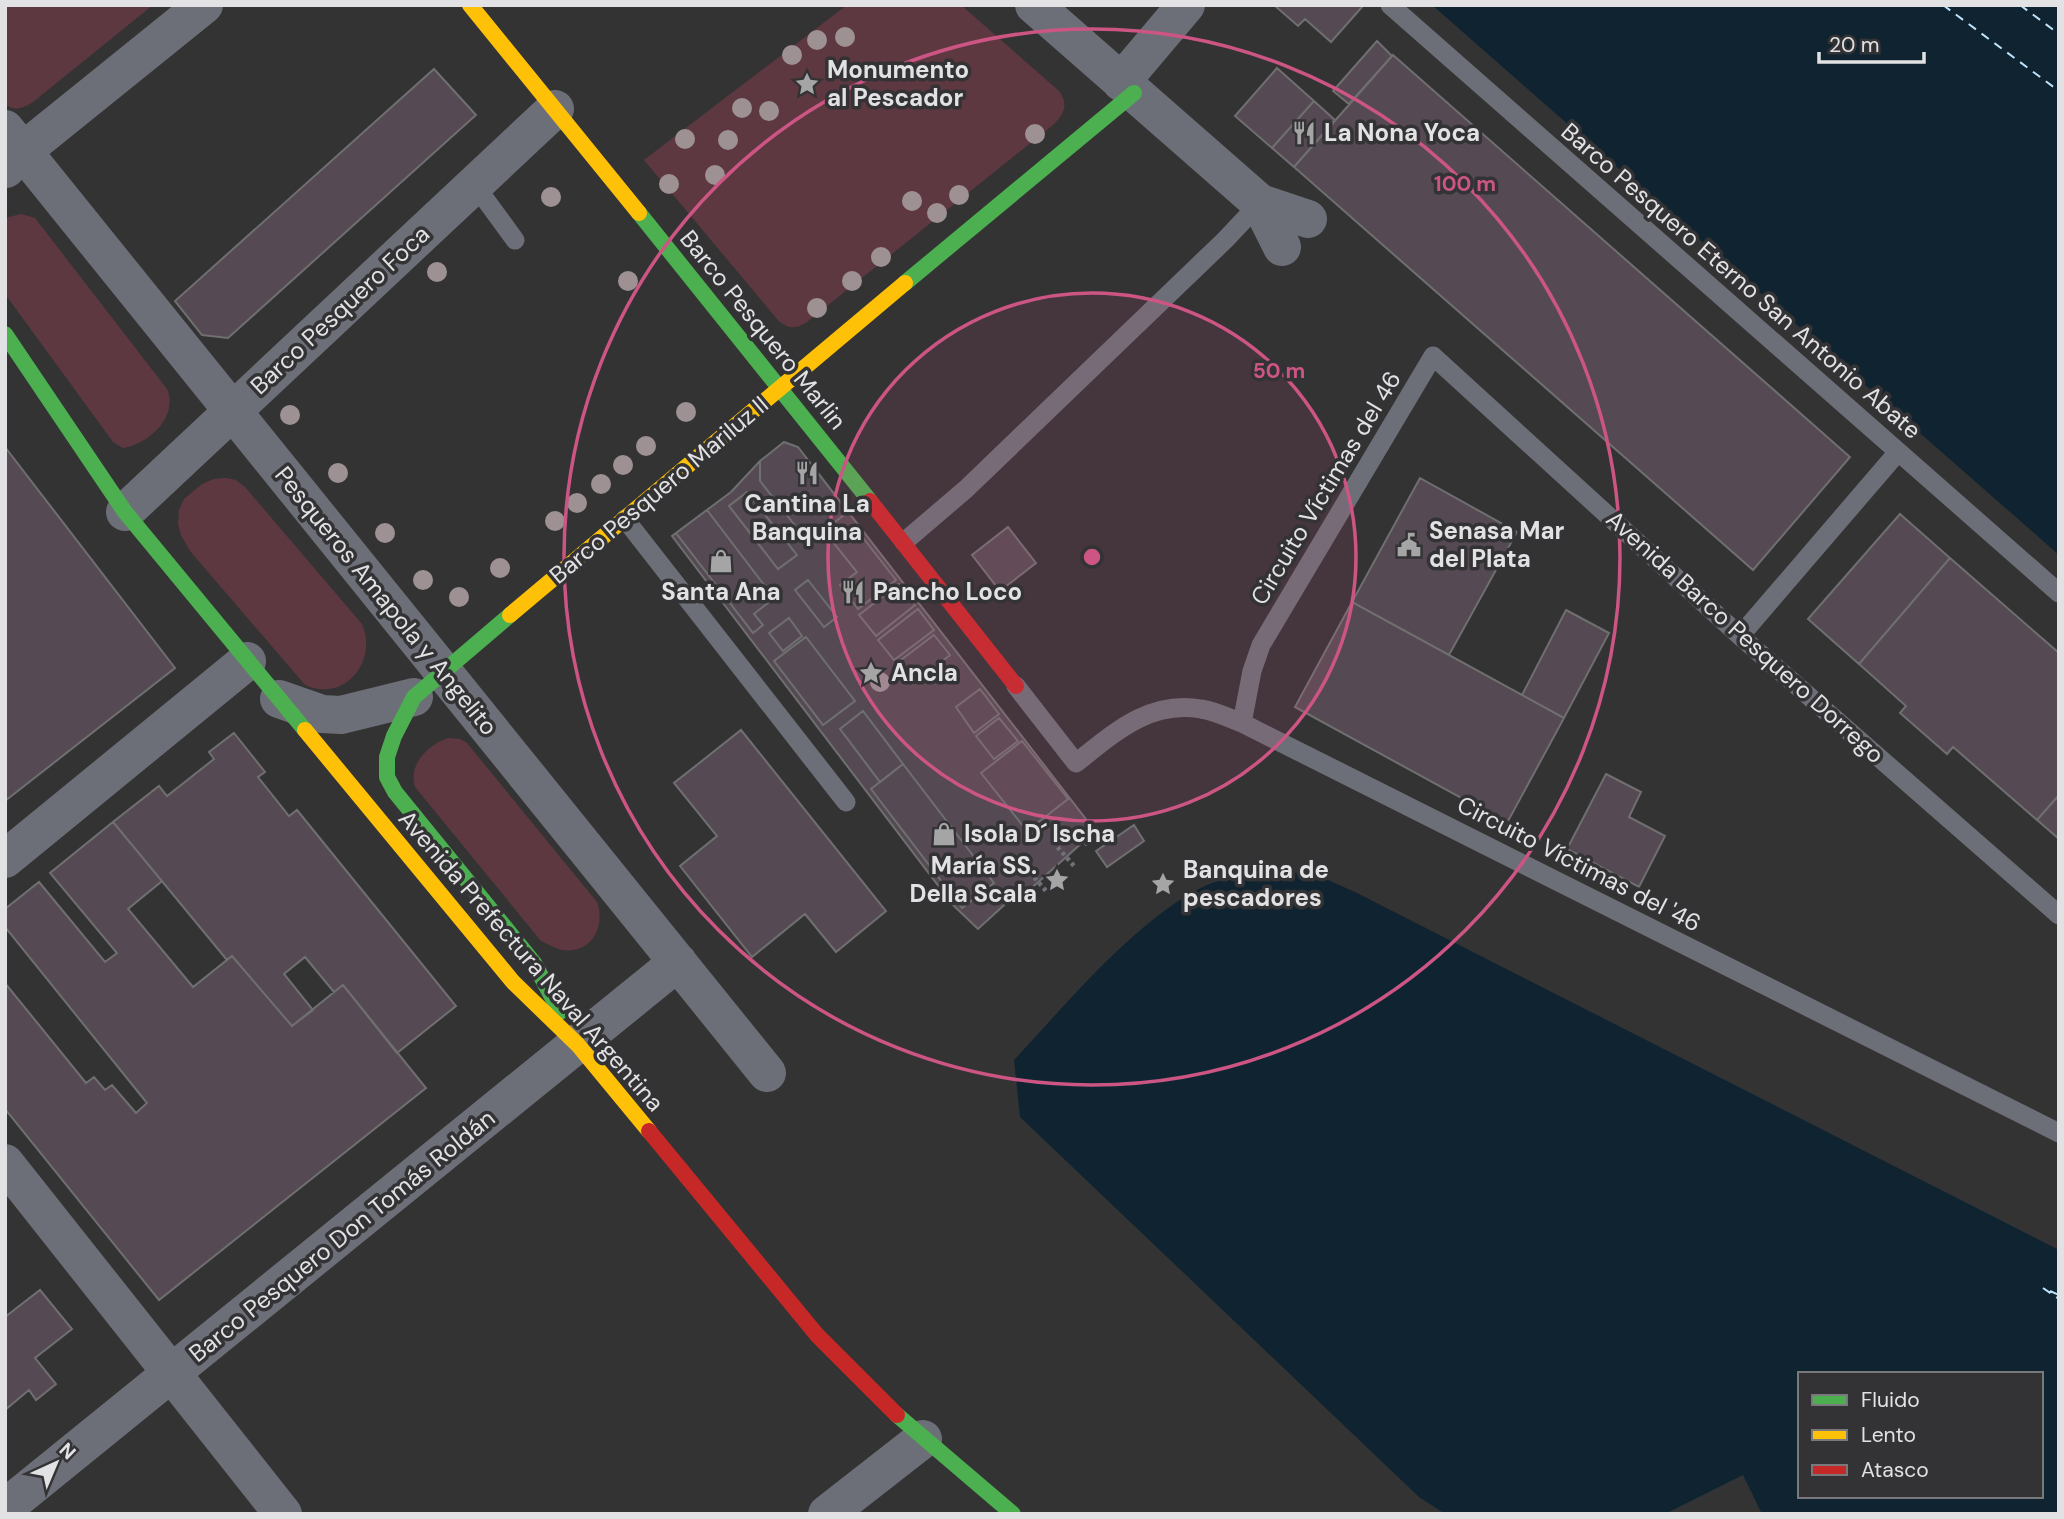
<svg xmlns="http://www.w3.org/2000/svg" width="2064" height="1519" viewBox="0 0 2064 1519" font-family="'DM Sans',sans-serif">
<rect width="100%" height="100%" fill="#333334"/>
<path fill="#5e3841" d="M5,5H153L33,102C23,108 15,112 5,104Z
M847,5H961L1059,91C1069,105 1064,114 1053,125L807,322C795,330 787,329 777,319L644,160Z
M21,214L35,218L167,389C179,417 148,444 123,448L113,442L5,294V218Z
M226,478L236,480L245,487L362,624C378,661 345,703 305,685L190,551L181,535L178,524L179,510L184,499L202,484L214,479Z
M448,738L460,739L467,743L597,902C606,927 591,954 562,950C555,948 548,944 541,941L415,787C408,764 428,745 448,738Z"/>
<path fill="#0f2430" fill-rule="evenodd" d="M1432,5H2059V555Z
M1284,871L1319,876L1357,893L2059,1250V1514H1762L1743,1475L1665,1514H1445L1419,1497L1020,1117L1014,1060C1066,1005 1148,904 1220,880C1240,873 1262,872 1284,871ZM1800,1374H2041V1496H1800Z"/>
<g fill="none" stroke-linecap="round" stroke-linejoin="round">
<path stroke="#bee2fb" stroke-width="2" stroke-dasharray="9 7" stroke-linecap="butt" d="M1943,5L2059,91
M2020,5L2059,34
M2043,1288L2059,1299
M2050,1291L2059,1295"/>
</g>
<path fill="#554a53" stroke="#706f70" stroke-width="2" d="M1274,5H1360L1362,7L1331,42L1305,19L1298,26Z
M1377,41L1392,56L1349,104L1333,91Z
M1393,55L1850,457L1753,570L1294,167Z
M1277,68L1314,101L1272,148L1235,116Z
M434,69L476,115L228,338L202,335L175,301Z
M1314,101L1335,120L1294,167L1272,148Z
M784,442L798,447L1099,836L1086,845L1083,842L1017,901L1013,897L978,929L953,905L672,536L731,492L760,461Z
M784,442L798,447L848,512L808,542L760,481V461Z
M5,447L175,668L5,801Z
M1420,478L1517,532L1449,655L1352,602Z
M747,492L797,555L778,569L729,506Z
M707,510L774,598L754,614L763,625L753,633L676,533Z
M1900,514L1950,558L1859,664L1808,619Z
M853,525L896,580L858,609L840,585L857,572L832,541Z
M1008,527L1036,563L1000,591L972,555Z
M1950,558L2059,653V795L2037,820L1953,747L1947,754L1900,713L1906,706L1859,664Z
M808,580L837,617L824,627L795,590Z
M899,584L915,605L876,636L859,615Z
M1352,602L1564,718L1507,823L1295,707Z
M918,609L934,630L894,660L878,640Z
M1566,610L1609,633L1564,718L1522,695Z
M789,618L802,636L783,651L769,633Z
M934,635L950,655L913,684L897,663Z
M806,637L855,701L823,725L774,661Z
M980,689L999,714L974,733L956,707Z
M863,711L903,764L880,782L840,729Z
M999,718L1018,741L994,759L976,736Z
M741,730L886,911L836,952L805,914L752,957L680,866L717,836L674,783Z
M234,733L265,772L258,777L289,816L297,810L456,1006L397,1053L343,985L334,992L305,957L284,974L313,1010L292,1026L232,956L227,960L113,822L159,786L167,796L214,759L209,752Z
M1022,741L1068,799L1027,831L981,773Z
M903,764L994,883L962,908L871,789Z
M1606,774L1641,792L1629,817L1665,836L1639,887L1567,849Z
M2059,795V839L2037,820Z
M113,822L162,881L128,909L193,987L232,956L292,1026L343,985L426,1088L159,1300L5,1109V983L86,1083L94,1077L105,1090L112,1085L136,1113L147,1103L5,927V909L39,882L105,962L117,953L50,873Z
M1134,825L1144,841L1107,867L1096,851Z
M40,1290L72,1329L35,1358L56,1384L36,1400L29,1390L5,1410V1317Z"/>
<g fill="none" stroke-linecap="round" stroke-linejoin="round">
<path stroke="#6e7176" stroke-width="4.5" stroke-dasharray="3.5 3.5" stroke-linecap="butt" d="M1053,842L1075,867
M1025,867L1047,892"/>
<path stroke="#6c6f77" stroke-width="19" d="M1390,5L2059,593
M474,184L515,240
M625,519L846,802
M904,542L966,489L1225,240L1260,203
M1740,636L1898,452
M1016,686L1076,763C1114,733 1149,700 1201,709C1215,711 1229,718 1242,723L2059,1133
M1242,723L1252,671L1261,645L1433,356L1740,636L2059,915"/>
<path stroke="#6c6f77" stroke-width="38" d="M1034,5L1260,203L1308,219
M1121,82L1186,5
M5,129L767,1073
M6,169L23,151L204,5
M1260,203L1282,247
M125,512L555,109
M279,699L322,714L341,715L414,697
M5,859L247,661
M5,1163L283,1514
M5,1508L678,962
M827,1514L923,1439"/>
<path stroke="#4caf50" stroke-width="16" d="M639,213L870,501
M905,283L1134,93
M5,334L125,512L305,730
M510,615L414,697L394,736L387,757V777L395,792L534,963L560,1012
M897,1415L1013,1514"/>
<path stroke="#ffc107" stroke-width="16" d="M470,5L639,213
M510,615L905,283
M305,730L513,982L578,1045L649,1131"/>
<path stroke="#c62828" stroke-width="16" d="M870,501L1016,686
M649,1131L817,1335L897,1415"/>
</g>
<g fill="#9d9193">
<circle cx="845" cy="37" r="10"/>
<circle cx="817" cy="40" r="10"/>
<circle cx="792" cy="55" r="10"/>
<circle cx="742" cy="108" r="10"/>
<circle cx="769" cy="111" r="10"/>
<circle cx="1035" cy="134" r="10"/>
<circle cx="685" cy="139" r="10"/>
<circle cx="728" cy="140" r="10"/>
<circle cx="715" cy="175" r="10"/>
<circle cx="669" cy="184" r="10"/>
<circle cx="959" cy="195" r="10"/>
<circle cx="551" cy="197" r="10"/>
<circle cx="912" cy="201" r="10"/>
<circle cx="937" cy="213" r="10"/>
<circle cx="881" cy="257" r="10"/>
<circle cx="437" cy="272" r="10"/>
<circle cx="628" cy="281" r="10"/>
<circle cx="852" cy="281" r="10"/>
<circle cx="817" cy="308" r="10"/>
<circle cx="686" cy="412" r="10"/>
<circle cx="290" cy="415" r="10"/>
<circle cx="646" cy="446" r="10"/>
<circle cx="623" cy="465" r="10"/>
<circle cx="338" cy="473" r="10"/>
<circle cx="601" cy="484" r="10"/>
<circle cx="577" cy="503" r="10"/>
<circle cx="555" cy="521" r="10"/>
<circle cx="385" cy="533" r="10"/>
<circle cx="500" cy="568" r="10"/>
<circle cx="423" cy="580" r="10"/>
<circle cx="459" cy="597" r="10"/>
<circle cx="880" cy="682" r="10"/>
</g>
<circle cx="1092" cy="557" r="264" fill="#cc5584" fill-opacity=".12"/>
<g fill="none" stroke="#cc5584" stroke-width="3.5">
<circle cx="1092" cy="557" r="264"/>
<circle cx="1092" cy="557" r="528"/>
</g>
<defs>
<g id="sight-bare" transform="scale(1.89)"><path d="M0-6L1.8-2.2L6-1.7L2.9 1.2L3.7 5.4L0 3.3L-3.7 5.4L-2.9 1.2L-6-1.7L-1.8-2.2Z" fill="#a5a5a6" stroke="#333235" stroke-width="2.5" paint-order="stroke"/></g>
<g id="restaurant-bare" transform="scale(1.89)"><path d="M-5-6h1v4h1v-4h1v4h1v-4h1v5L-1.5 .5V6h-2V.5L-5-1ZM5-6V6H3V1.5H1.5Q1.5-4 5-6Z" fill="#a5a5a6" stroke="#333235" stroke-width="2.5" paint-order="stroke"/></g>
<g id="civic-bare" transform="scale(1.89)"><path d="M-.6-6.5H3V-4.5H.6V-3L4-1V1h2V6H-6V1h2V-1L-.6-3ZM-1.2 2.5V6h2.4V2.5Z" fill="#a5a5a6" stroke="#333235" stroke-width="2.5" paint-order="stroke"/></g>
<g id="shop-bare" transform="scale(1.89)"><path d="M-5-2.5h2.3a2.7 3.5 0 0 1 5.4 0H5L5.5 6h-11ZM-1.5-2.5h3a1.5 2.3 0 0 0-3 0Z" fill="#a5a5a6" stroke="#333235" stroke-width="2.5" paint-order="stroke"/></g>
</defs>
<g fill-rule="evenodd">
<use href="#sight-bare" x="807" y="84"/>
<use href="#restaurant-bare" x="1304" y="133"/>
<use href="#restaurant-bare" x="807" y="473"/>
<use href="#civic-bare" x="1409" y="545"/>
<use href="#shop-bare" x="721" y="561"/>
<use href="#restaurant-bare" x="853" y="592"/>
<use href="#sight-bare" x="871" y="673"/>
<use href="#shop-bare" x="944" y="834"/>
<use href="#sight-bare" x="1057" y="880"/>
<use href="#sight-bare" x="1163" y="884"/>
</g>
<g text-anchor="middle" stroke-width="7" stroke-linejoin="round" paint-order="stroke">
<g font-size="24" font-weight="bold" fill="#e2e2e4" stroke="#333235" text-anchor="start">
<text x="827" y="78">Monumento<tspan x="827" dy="28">al Pescador</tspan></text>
<text x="1324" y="141">La Nona Yoca</text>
<text x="807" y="512" text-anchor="middle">Cantina La<tspan x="807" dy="28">Banquina</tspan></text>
<text x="1429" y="539">Senasa Mar<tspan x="1429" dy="28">del Plata</tspan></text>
<text x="721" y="600" text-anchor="middle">Santa Ana</text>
<text x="873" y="600">Pancho Loco</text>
<text x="891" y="681">Ancla</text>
<text x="964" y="842">Isola D´ Ischa</text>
<text x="1037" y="874" text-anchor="end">María SS.<tspan x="1037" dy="28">Della Scala</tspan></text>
<text x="1183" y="878">Banquina de<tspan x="1183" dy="28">pescadores</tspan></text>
</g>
<g font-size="24" fill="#e2e2e4" stroke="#333235">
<text transform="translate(1741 281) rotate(41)" y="8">Barco Pesquero Eterno San Antonio Abate</text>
<text transform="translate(340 310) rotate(-43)" y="8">Barco Pesquero Foca</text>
<text transform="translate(763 330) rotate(51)" y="8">Barco Pesquero Marlin</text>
<text transform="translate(1326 488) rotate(-59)" y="8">Circuito Víctimas del 46</text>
<text transform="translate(659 490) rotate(-40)" y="8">Barco Pesquero Mariluz II</text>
<text transform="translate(386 601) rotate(51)" y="8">Pesqueros Amapola y Angelito</text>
<text transform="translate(1745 637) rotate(42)" y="8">Avenida Barco Pesquero Dorrego</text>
<text transform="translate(1579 864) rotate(27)" y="8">Circuito Víctimas del '46</text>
<text transform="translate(531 961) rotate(49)" y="8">Avenida Prefectura Naval Argentina</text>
<text transform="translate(342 1236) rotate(-39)" y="8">Barco Pesquero Don Tomás Roldán</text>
</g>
</g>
<circle cx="1092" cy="557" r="10" fill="#cc5584" stroke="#333235" stroke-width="3.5"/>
<g font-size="21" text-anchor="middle" font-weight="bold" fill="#cc5584" stroke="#333235" stroke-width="7" stroke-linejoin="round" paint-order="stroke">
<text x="1465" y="191">100 m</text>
<text x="1279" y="378">50 m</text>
</g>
<rect width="2064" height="1519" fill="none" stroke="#e2e2e4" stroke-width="14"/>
<rect x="1798" y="1372" width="245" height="126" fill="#333235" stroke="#79787b" stroke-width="2"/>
<rect x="1812" y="1395" width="35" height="10" fill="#4caf50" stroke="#79787b" stroke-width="2"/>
<text x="1861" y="1407" font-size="21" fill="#e2e2e4">Fluido</text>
<rect x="1812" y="1430" width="35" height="10" fill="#ffc107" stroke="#79787b" stroke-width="2"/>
<text x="1861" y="1442" font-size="21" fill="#e2e2e4">Lento</text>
<rect x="1812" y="1465" width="35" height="10" fill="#c62828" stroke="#79787b" stroke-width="2"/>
<text x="1861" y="1477" font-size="21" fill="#e2e2e4">Atasco</text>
<g transform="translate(56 1463) rotate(44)" stroke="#333235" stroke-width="5" paint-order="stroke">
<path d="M0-5L12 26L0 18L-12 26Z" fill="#e2e2e4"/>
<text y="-10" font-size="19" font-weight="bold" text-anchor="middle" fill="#e2e2e4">N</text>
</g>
<path d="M1819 52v10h105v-10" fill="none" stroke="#e2e2e4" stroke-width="3.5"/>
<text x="1829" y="52" font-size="21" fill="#e2e2e4" stroke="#333235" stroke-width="5" paint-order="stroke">20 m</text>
</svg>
